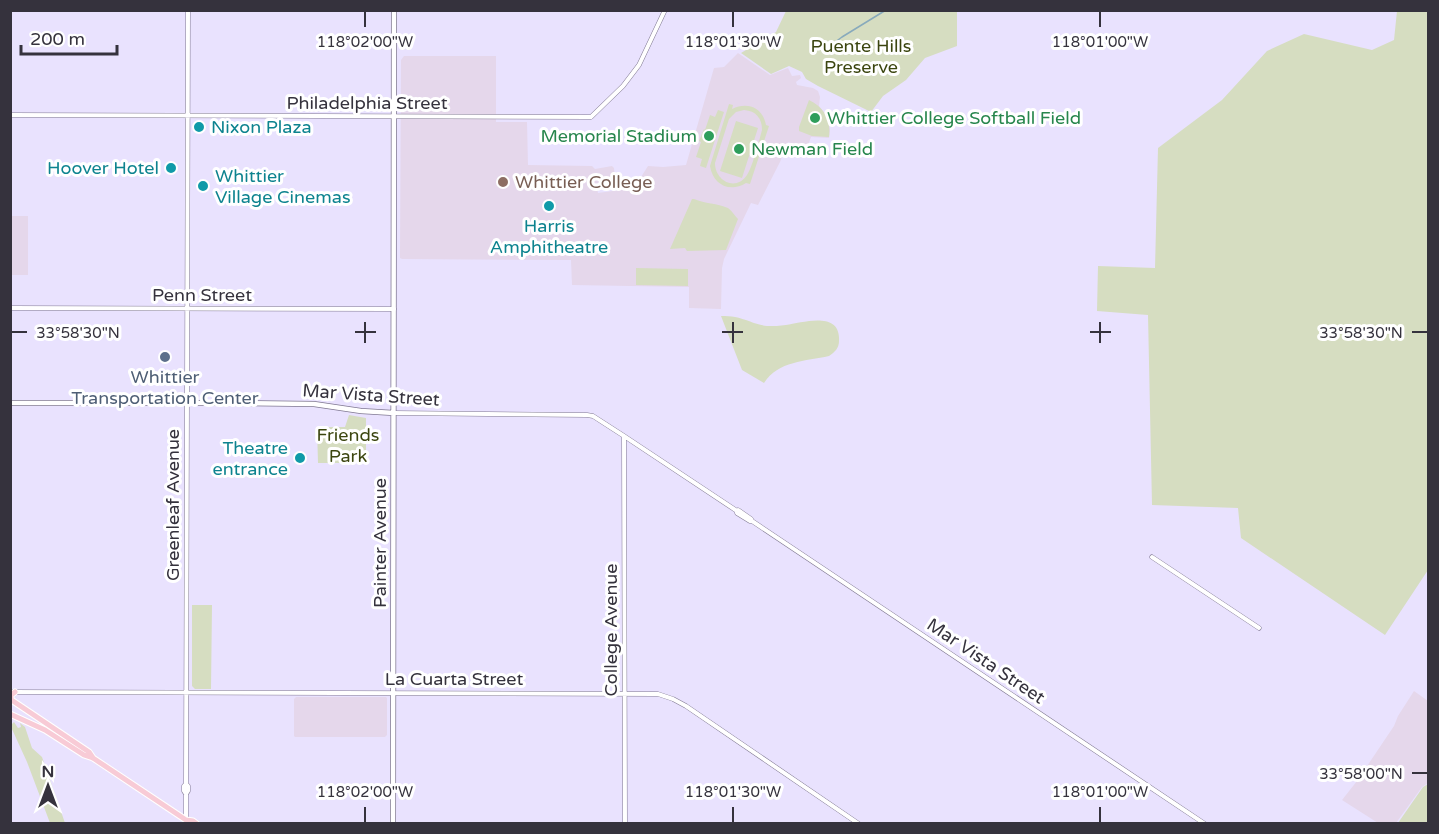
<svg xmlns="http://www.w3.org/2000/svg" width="1439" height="834" viewBox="0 0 1439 834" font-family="'Varela Round',sans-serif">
<rect width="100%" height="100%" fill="#e9e2fe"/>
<path fill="#e5d7eb" d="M738,53L770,75L788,68L792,76L800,75L801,78L796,82L797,85L813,88L818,91L820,97L819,106L827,116L830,129L829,138L811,137L807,148L788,142L780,162L758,205L751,203L724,259L722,268L721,309L689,308V287L572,285L571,260L402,259L400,258L401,60L404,56H496V122H527L528,165L592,166L595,169L612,166L614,168L615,180L596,184L598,193L627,189L641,177L648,166L663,167L686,165L714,68L724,67Z
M11,216H28V275H11Z
M1414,691L1428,701V783L1422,787L1396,823H1378L1342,800L1357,781L1394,726L1398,716Z
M296,697H386L387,698V735L385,737H295L294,736V699Z"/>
<path fill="#d6ddc1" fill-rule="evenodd" d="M812,10L957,11V46L925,58L906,80L883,96L871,112L818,86L806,79L802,72L789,66L771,74L741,53L776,32L786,11Z
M1397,11H1428V570L1385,635L1241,538L1238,508L1152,505L1148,315L1097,311L1098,266L1155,268L1158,148L1222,100L1267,51L1304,34L1372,50L1394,40Z
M809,100C825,108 831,120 829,137L812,136L799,131V127Z
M729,104L733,105L732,109C748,101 763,108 766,125L769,126L750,184L746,183C730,193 713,185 710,166ZM744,110C756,111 762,118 762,130C759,141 753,166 747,175C736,192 715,181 715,163L729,119L736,112Z
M718,110L724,112L706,168L700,166L702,159L696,157L701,142L699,141L704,129L705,130L710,115L715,117Z
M736,121L758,128L742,178L720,171Z
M692,199H694C705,204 717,203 728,208C732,211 735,216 738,219L726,250L687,251L685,248L670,249Z
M636,268L688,269V286L636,285Z
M721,316C726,316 731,316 735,317C746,319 756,325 767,326C773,326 780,326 786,325C802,323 841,310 839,341C839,348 835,352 829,356C806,361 778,361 764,383L742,370Z
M349,415L366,418V463H318L317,427H345Z
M192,605H212L211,689H195L192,686Z
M14,722L18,728L21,727L20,723L25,727L32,748L42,757L65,823H50L27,762L11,727V725Z
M1428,784V823H1398L1423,787Z"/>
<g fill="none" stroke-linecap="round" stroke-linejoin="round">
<path stroke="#88aabc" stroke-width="1.5" d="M823,51L842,37L886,10"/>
<g stroke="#807992" stroke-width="5">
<path id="tertiary" d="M10,115L591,117L623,86L639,65L665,10
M10,308L394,309
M394,413L587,415L593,416L624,436L737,511V513L750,521H752L1205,824
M624,437L625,824
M737,511L738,510L751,519L752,521
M1152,557L1259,628
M10,692L658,694L673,699L686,706L859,824
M186,794L184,791V786L186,784L188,10
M186,820V794L188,791V786L186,784"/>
</g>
<g stroke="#807992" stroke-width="6">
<path id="secondary" d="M10,403H240L314,404L361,411L394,413
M393,824L394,10"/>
</g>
<g stroke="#fff" stroke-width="7">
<path id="primary" d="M10,699L89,752L93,758
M11,699V695L15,692
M10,714L45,730L84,755L93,758L186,820L188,824
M186,820L193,821L197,824"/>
</g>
<use href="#tertiary" stroke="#fff" stroke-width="4"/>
<use href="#secondary" stroke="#fff" stroke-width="4.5"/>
<use href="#primary" stroke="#f8cbd6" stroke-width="5"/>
</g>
<path fill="none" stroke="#35323d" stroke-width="2" d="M365,12V27M733,12V27M1100,12V27M365,322V343M733,322V343M1100,322V343M12,332H27M355,332H376M722,332H743M1090,332H1111M1412,332H1427M1412,773H1427M365,807V822M733,807V822M1100,807V822"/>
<g fill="#2e9e5b" stroke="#fff" stroke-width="2">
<circle cx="815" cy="118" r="6"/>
<circle cx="709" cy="136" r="6"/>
<circle cx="739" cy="149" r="6"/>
</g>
<g fill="#0f9aa8" stroke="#fff" stroke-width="2">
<circle cx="199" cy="127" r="6"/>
<circle cx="171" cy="168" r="6"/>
<circle cx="203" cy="186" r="6"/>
<circle cx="549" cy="206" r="6"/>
<circle cx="300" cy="458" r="6"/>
</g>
<circle fill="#8d6e63" stroke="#fff" stroke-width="2" cx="503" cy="182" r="6"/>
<circle fill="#5c6f8a" stroke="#fff" stroke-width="2" cx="165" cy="357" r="6"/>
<g text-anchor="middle" stroke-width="6" stroke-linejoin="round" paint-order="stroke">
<g font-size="18" fill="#3b450f" stroke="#fff">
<text x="861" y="52">Puente Hills<tspan x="861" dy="21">Preserve</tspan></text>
<text x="348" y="441">Friends<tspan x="348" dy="21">Park</tspan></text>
</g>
<g font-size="18" fill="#35323d" stroke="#fff">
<text x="367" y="109">Philadelphia Street</text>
<text x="202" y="301">Penn Street</text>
<text transform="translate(371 395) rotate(4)" y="6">Mar Vista Street</text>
<text transform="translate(173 505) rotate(-90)" y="6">Greenleaf Avenue</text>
<text transform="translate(380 543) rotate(-90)" y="6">Painter Avenue</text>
<text transform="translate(611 630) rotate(-90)" y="6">College Avenue</text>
<text transform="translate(986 661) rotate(34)" y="6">Mar Vista Street</text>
<text x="454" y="685">La Cuarta Street</text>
</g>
<g font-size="18" fill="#27864d" stroke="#fff" text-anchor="start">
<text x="827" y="124">Whittier College Softball Field</text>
<text x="697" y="142" text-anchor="end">Memorial Stadium</text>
<text x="751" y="155">Newman Field</text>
</g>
<g font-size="18" fill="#0d838f" stroke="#fff" text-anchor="start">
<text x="211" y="133">Nixon Plaza</text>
<text x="159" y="174" text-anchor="end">Hoover Hotel</text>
<text x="215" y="182">Whittier<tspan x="215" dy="21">Village Cinemas</tspan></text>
<text x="549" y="232" text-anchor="middle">Harris<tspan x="549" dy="21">Amphitheatre</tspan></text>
<text x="288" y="454" text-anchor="end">Theatre<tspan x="288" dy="21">entrance</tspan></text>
</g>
<g font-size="18" fill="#785e54" stroke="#fff" text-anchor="start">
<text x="515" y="188">Whittier College</text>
</g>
<g font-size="18" fill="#4e5e75" stroke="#fff">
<text x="165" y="383">Whittier<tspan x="165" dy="21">Transportation Center</tspan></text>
</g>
</g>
<g font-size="15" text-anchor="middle" fill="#35323d" stroke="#fff" stroke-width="6" stroke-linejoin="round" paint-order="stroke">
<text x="365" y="47">118°02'00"W</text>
<text x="733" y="47">118°01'30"W</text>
<text x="1100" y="47">118°01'00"W</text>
<text x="78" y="338">33°58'30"N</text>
<text x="1361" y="338">33°58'30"N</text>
<text x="1361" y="779">33°58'00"N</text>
<text x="365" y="797">118°02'00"W</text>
<text x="733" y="797">118°01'30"W</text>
<text x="1100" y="797">118°01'00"W</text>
</g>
<rect width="1439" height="834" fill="none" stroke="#35323d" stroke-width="24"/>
<g transform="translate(48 786)" stroke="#ffffff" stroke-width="4.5" paint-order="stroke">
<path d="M0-4.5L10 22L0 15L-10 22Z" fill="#35323d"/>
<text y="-9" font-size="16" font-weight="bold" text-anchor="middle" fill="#35323d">N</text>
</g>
<path d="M21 45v9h96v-9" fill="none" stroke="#35323d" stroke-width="3"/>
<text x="30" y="45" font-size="18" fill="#35323d" stroke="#ffffff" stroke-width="4.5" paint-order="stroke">200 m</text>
</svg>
